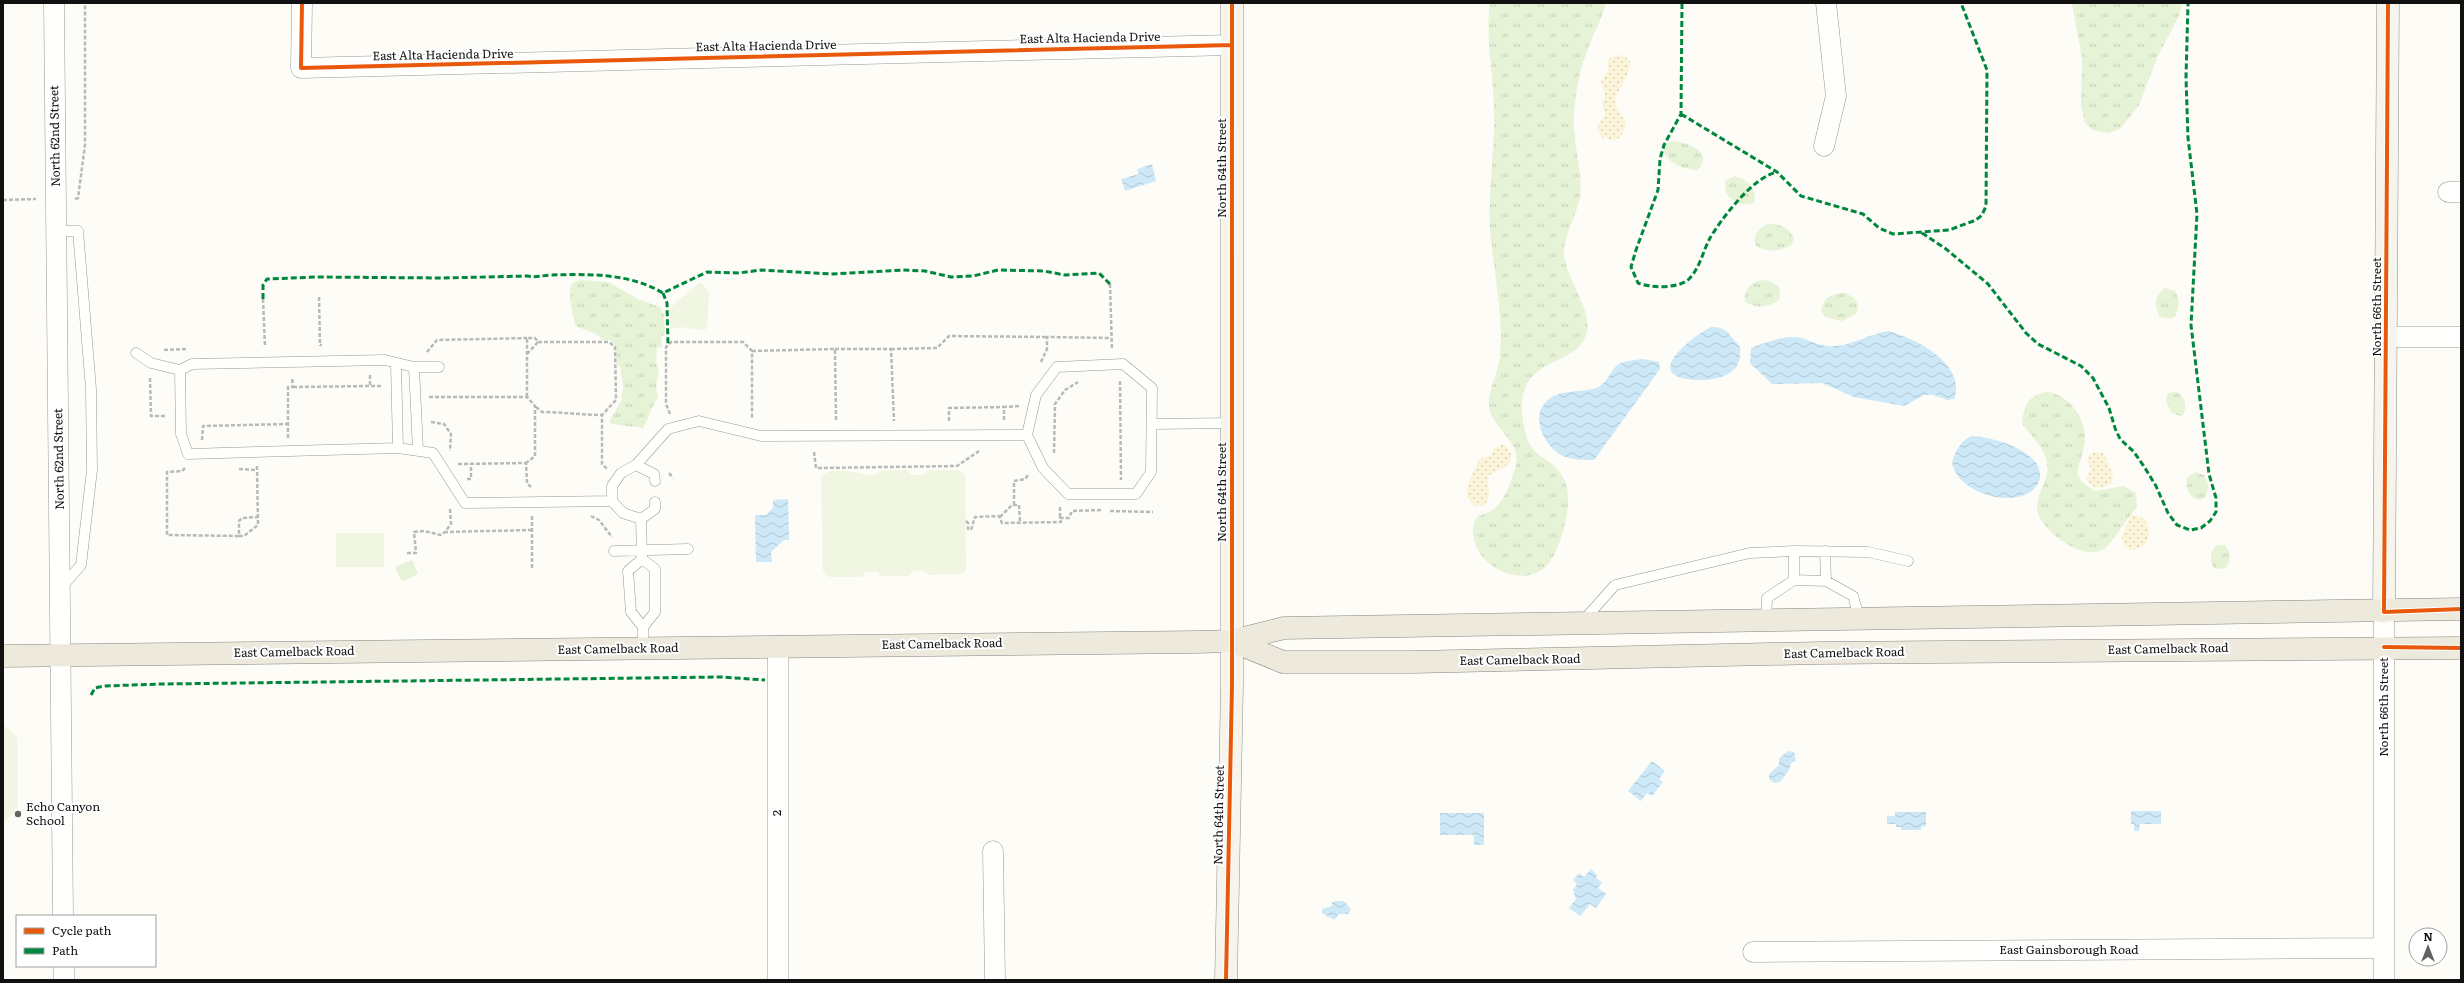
<svg xmlns="http://www.w3.org/2000/svg" width="2464" height="983" viewBox="0 0 2464 983" font-family="Literata,serif">
<defs>
<pattern id="grass-tufts" width="24" height="20" patternUnits="userSpaceOnUse"><rect width="24" height="20" fill="#e7f3d7"/><path d="M3 7l-1-3M5 7V3M7 7l1-3M15 17l-1-3M17 17v-4M19 17l1-3" fill="none" stroke="#c5cfb8"/></pattern>
<pattern id="sand-dots" width="8" height="8" patternUnits="userSpaceOnUse"><rect width="8" height="8" fill="#fcf4d9"/><path d="M2 2h.1M6 6h.1" fill="none" stroke="#d7d0b9" stroke-width="1.8" stroke-linecap="round"/></pattern>
<pattern id="water-waves" width="16" height="10" patternUnits="userSpaceOnUse"><rect width="16" height="10" fill="#cde8f7"/><path d="M0 5q4-4 8 0t8 0" fill="none" stroke="#afc6d3"/></pattern>
</defs>
<rect width="100%" height="100%" fill="#fdfcf7"/>
<path fill="url(#grass-tufts)" d="M1490,3H1606C1601,22 1591,38 1585,57C1578,75 1576,95 1574,114C1572,142 1583,169 1580,197C1577,216 1564,233 1564,253C1565,278 1592,308 1587,332C1579,368 1519,354 1522,411C1523,422 1525,439 1532,448C1537,454 1545,459 1552,464C1571,479 1570,502 1565,523C1562,537 1555,560 1543,569C1515,590 1465,559 1474,523C1476,514 1488,514 1494,509C1505,500 1510,483 1515,469C1525,439 1487,429 1489,401C1490,386 1498,372 1500,357C1504,314 1493,271 1490,228C1488,190 1495,151 1494,112C1494,75 1485,40 1490,3Z
M2072,3H2182L2179,16L2158,56L2139,105L2121,128L2109,133L2092,130L2085,123L2081,105L2082,58Z
M1672,141C1686,142 1715,151 1698,170C1685,170 1669,164 1663,151L1666,144Z
M1735,176C1748,180 1758,188 1754,203C1742,206 1734,203 1726,193L1725,181Z
M1768,224C1780,224 1789,227 1794,239L1791,245C1778,252 1767,253 1755,245V235L1760,228Z
M582,280L608,282L638,299L660,307L664,314L665,333L661,338L662,347L657,348L656,362L659,369L656,386L658,397C651,408 649,417 643,428L612,424L609,421L622,400C620,393 624,391 623,384C622,377 620,374 621,367L617,364L616,346L610,340H602L598,335L576,326C573,318 566,289 573,283C575,281 580,281 582,280Z
M1764,280L1772,282L1779,287L1780,299C1769,308 1758,309 1745,302C1743,289 1751,281 1764,280Z
M2165,288L2175,291C2181,302 2180,310 2172,319L2160,317C2154,306 2154,295 2165,288Z
M1844,293C1855,296 1861,303 1856,314L1842,321L1825,317L1821,310C1824,297 1831,294 1844,293Z
M2045,392C2067,392 2087,419 2085,440C2084,451 2079,463 2077,474L2081,481L2094,491L2124,486L2136,493L2137,507C2128,517 2113,542 2105,548C2085,564 2040,531 2037,509C2036,489 2054,478 2045,456C2041,444 2029,434 2022,423C2024,406 2027,397 2045,392Z
M2176,392C2185,396 2187,404 2184,413L2181,416L2171,413L2166,400L2168,393Z
M2195,472L2204,475L2209,486L2205,498L2199,500C2189,497 2185,488 2187,478Z
M2217,545H2225C2231,551 2232,563 2224,569L2214,568C2209,560 2210,552 2217,545Z"/>
<path fill="url(#sand-dots)" d="M1615,55L1624,56L1630,61C1630,80 1618,86 1615,101C1617,117 1635,119 1619,138L1614,140L1602,138L1597,128L1605,114L1602,103L1605,96L1601,81L1608,71V60Z
M1502,444L1506,446L1511,453C1512,471 1496,467 1488,477C1488,490 1494,508 1474,506L1467,497L1468,484L1479,460L1491,455L1494,449Z
M2094,452L2103,453C2108,459 2108,467 2113,474L2112,483L2101,488L2091,486L2086,479L2091,470C2088,462 2085,456 2094,452Z
M2131,515C2154,513 2157,550 2129,550L2123,544L2122,536Z"/>
<path fill="#e7f3d7" d="M412,560L418,574L402,582L395,567Z"/>
<path fill="#f0f6e1" d="M699,283H702L709,292L707,328L704,330L680,327L670,329V308Z
M906,470L912,475H923L928,470H959L965,475L966,570L962,574L929,575L924,571H914L908,576H881L877,572H866L861,577H829L823,571L821,476C836,464 859,475 875,475L880,471Z
M336,533H384V567H336Z
M3,724L17,737L18,805L11,816L3,821Z"/>
<path fill="url(#water-waves)" d="M1152,164L1156,181L1125,191L1121,179L1139,174L1137,169Z
M1711,327C1723,327 1727,330 1733,339C1735,342 1738,343 1739,346C1741,348 1740,352 1740,355C1739,377 1712,381 1695,380C1640,377 1691,337 1711,327Z
M1888,331C1915,338 1967,364 1954,399L1947,400L1934,395H1924L1904,406L1854,397L1822,383L1772,384L1750,363L1751,348C1766,343 1785,334 1802,338C1814,342 1821,347 1835,346C1853,345 1870,334 1888,331Z
M1643,359L1659,362L1660,369L1594,460C1584,460 1571,460 1561,455C1543,445 1529,414 1549,399C1563,389 1581,393 1596,388C1608,384 1610,369 1619,364C1626,360 1636,360 1643,359Z
M1972,436C1993,437 2039,450 2040,474C2041,480 2037,486 2033,490C2010,509 1956,492 1952,462C1956,450 1961,440 1972,436Z
M788,499L789,540H784L771,552L772,562H756L755,515H766L773,508V500Z
M1788,751L1794,752L1796,761L1791,763L1789,770L1780,782L1774,783L1769,779V774L1779,765V758Z
M1652,761L1665,771L1659,779L1663,782L1652,796L1647,793L1641,801L1628,791Z
M2131,811H2161V824H2140L2139,831H2134V824H2131Z
M1895,812H1926V826L1921,827V830H1901V827H1896V824H1887V816H1895Z
M1440,813H1484V845H1474V835H1440Z
M1591,869L1597,875L1596,878L1602,882L1598,888L1606,894L1596,908L1590,904L1580,916L1569,908L1576,899L1573,890L1577,884L1573,880L1579,873L1584,877Z
M1336,901H1344L1351,909L1348,914H1339L1334,920L1322,913V909L1332,906V902Z"/>
<g fill="none" stroke-linecap="round" stroke-linejoin="round">
<g stroke="#979795" stroke-width="11">
<path id="lane" d="M56,231H78L91,389L92,470L81,565L61,588
M136,353L151,363L180,370L192,364L385,360L414,367H439
M396,364L398,448
M1123,364L1152,388L1151,472L1136,494H1068L1043,468L1027,435L1036,395L1057,367Z
M414,367L418,450
M180,370L181,434L188,454L398,448L433,453L465,503L612,501L623,513L641,519
M1154,424L1232,423
M636,465L654,474L655,481
M612,501V486L621,473L636,465L668,429L699,421L761,436L1027,435
M614,551L688,549
M1825,551L1826,581L1853,596L1860,620
M642,557L641,519L655,509V502
M642,559L655,569V612L643,627V649
M642,559L628,571L631,612L643,627
M1794,580L1826,581
M1583,621L1615,585L1750,553L1794,551L1868,552L1908,561
M1766,622L1767,598L1794,580V551"/>
</g>
<g stroke="#979795" stroke-width="21">
<path id="street" d="M54,3L63,916
M302,3L301,68L1232,45
M1824,146L1836,96L1826,3
M2448,192H2461
M2387,337H2461
M2384,612V980
M993,851L995,980
M1753,952L2384,948
M64,966V980
M778,980V646"/>
</g>
<g stroke="#8e8d8b" stroke-width="23">
<path id="secondary" d="M2384,612L2388,3
M1226,980L1232,685V3"/>
</g>
<g stroke="#858482" stroke-width="23">
<path id="primary" d="M1232,641L1283,662H1413L1819,653L2461,648
M3,656L1196,642L1232,641L1284,628L2461,609"/>
</g>
<path stroke="#b9b9b8" stroke-width="2.5" stroke-dasharray="4 2" stroke-linecap="butt" d="M75,199L78,198L85,145V3
M3,200L36,199
M1110,284L1112,350
M319,297L320,345H322
M263,299L265,347
M538,342H609L615,347L616,400L602,415V464L607,469
M835,349H891L894,421
M891,349L937,348L949,336L1047,337
M164,350L187,349
M752,351L835,349L836,421
M427,352L437,340L527,338
M527,354L538,342L535,338H527V397
M1041,362L1047,349V337L1111,338
M370,375V386H382
M150,378L151,416H166
M1120,381L1121,480
M293,387L370,386
M429,397H527L535,406V456L526,463
M536,407L542,412C563,412 581,415 602,415
M670,414L666,404V347L671,342H743L752,351V419
M1004,420V407L1019,406
M949,421V408L1004,407
M431,422L444,424L451,434L450,451
M288,438V387H293L292,377
M202,440L203,426L287,424
M814,452L816,468L957,466L979,451
M1054,453L1055,404L1065,390L1078,382
M458,464L526,463L527,483L531,487
M257,466L258,525L244,536H239V521L242,518L258,517
M185,468L182,471L167,472V535L239,536
M239,469L256,470
M669,473L673,478
M467,479H471V463
M1014,505V481L1025,479L1029,474
M1060,507V518
M450,509L451,524L445,532L531,530
M1110,511L1153,512
M532,516V568
M591,516L599,520L612,537
M1000,517L1012,505H1019L1020,522
M966,521L968,523V529L971,530L975,517L999,516L1002,523L1061,522L1060,518H1069L1072,511L1101,510
M407,553H416L414,532L424,531L441,535L445,532"/>
<use href="#lane" stroke="#fffffe" stroke-width="10"/>
<use href="#street" stroke="#fffffe" stroke-width="20"/>
<use href="#secondary" stroke="#f6f4eb" stroke-width="22"/>
<use href="#primary" stroke="#ede9dc" stroke-width="22"/>
<path stroke="#00873e" stroke-width="3" stroke-dasharray="6 3" stroke-linecap="butt" d="M1682,3L1681,114L1664,145L1660,159L1658,190L1636,250L1631,267L1638,283C1651,288 1678,289 1689,279C1700,268 1703,251 1710,238C1722,218 1753,177 1777,172
M1681,114L1777,172L1801,196L1863,214L1879,228L1893,234L1949,230L1976,220L1982,215L1986,206L1987,70L1961,3
M1922,233L1946,249L1988,284L2026,333L2038,344L2081,366L2093,378L2109,408L2115,428L2120,439L2134,452L2145,468L2156,486L2168,513L2177,525L2190,530L2201,528L2210,521L2216,512V498L2209,474L2191,325L2197,214L2188,138L2186,78L2188,3
M663,293L667,303L668,345
M263,299V285L267,279L317,277L443,278L527,276C537,278 543,275 552,275C588,274 630,273 663,293L707,272L739,273L761,270L831,274L903,270L925,271L951,277L973,276L998,270L1044,271L1065,275L1099,273L1110,284
M91,695L95,688L104,686L162,684L721,677L765,680"/>
<g stroke="#fff" stroke-width="6">
<path id="cycleway" d="M302,3L301,68L1232,45
M2388,3L2384,612L2461,609
M2384,647L2461,648
M1226,980L1232,685V3"/>
</g>
<use href="#cycleway" stroke="#e8590c" stroke-width="4"/>
</g>
<circle fill="#646362" stroke="#fff" stroke-width="1.5" cx="18" cy="814" r="4"/>
<g text-anchor="middle" stroke-width="4" stroke-linejoin="round" paint-order="stroke">
<g font-size="12" fill="#111" stroke="#fff">
<text transform="translate(1090 38) rotate(-1)" y="4">East Alta Hacienda Drive</text>
<text transform="translate(766 46) rotate(-1)" y="4">East Alta Hacienda Drive</text>
<text transform="translate(443 55) rotate(-1)" y="4">East Alta Hacienda Drive</text>
<text transform="translate(55 136) rotate(-91)" y="4">North 62nd Street</text>
<text transform="translate(1222 168) rotate(-90)" y="4">North 64th Street</text>
<text transform="translate(2377 307) rotate(-90)" y="4">North 66th Street</text>
<text transform="translate(59 459) rotate(-91)" y="4">North 62nd Street</text>
<text transform="translate(1222 492) rotate(-90)" y="4">North 64th Street</text>
<text transform="translate(942 644) rotate(-1)" y="4">East Camelback Road</text>
<text transform="translate(618 649) rotate(-1)" y="4">East Camelback Road</text>
<text transform="translate(2168 649) rotate(-1)" y="4">East Camelback Road</text>
<text transform="translate(294 652) rotate(-1)" y="4">East Camelback Road</text>
<text transform="translate(1844 653) rotate(-1)" y="4">East Camelback Road</text>
<text transform="translate(1520 660) rotate(-1)" y="4">East Camelback Road</text>
<text transform="translate(2384 707) rotate(-90)" y="4">North 66th Street</text>
<text transform="translate(777 813) rotate(-90)" y="4">2</text>
<text transform="translate(1219 815) rotate(-89)" y="4">North 64th Street</text>
<text x="2069" y="954">East Gainsborough Road</text>
</g>
<g font-size="12" fill="#111" stroke="#fff" text-anchor="start">
<text x="26" y="811">Echo Canyon<tspan x="26" dy="14">School</tspan></text>
</g>
</g>
<rect width="2464" height="983" fill="none" stroke="#111111" stroke-width="8"/>
<rect x="16" y="915" width="140" height="52" fill="#ffffff" stroke="#a0a0a0"/>
<rect x="24" y="928" width="20" height="6" fill="#e8590c" stroke="#a0a0a0"/>
<text x="52" y="935" font-size="12" fill="#111111">Cycle path</text>
<rect x="24" y="948" width="20" height="6" fill="#00873e" stroke="#a0a0a0"/>
<text x="52" y="955" font-size="12" fill="#111111">Path</text>
<g transform="translate(2428 947)"><circle r="19" fill="#ffffff" stroke="#a0a0a0"/>
<path d="M0-3L7 15L0 10L-7 15Z" fill="#646362"/>
<text y="-6" font-size="11" font-weight="bold" text-anchor="middle" fill="#111111">N</text>
</g>
</svg>
